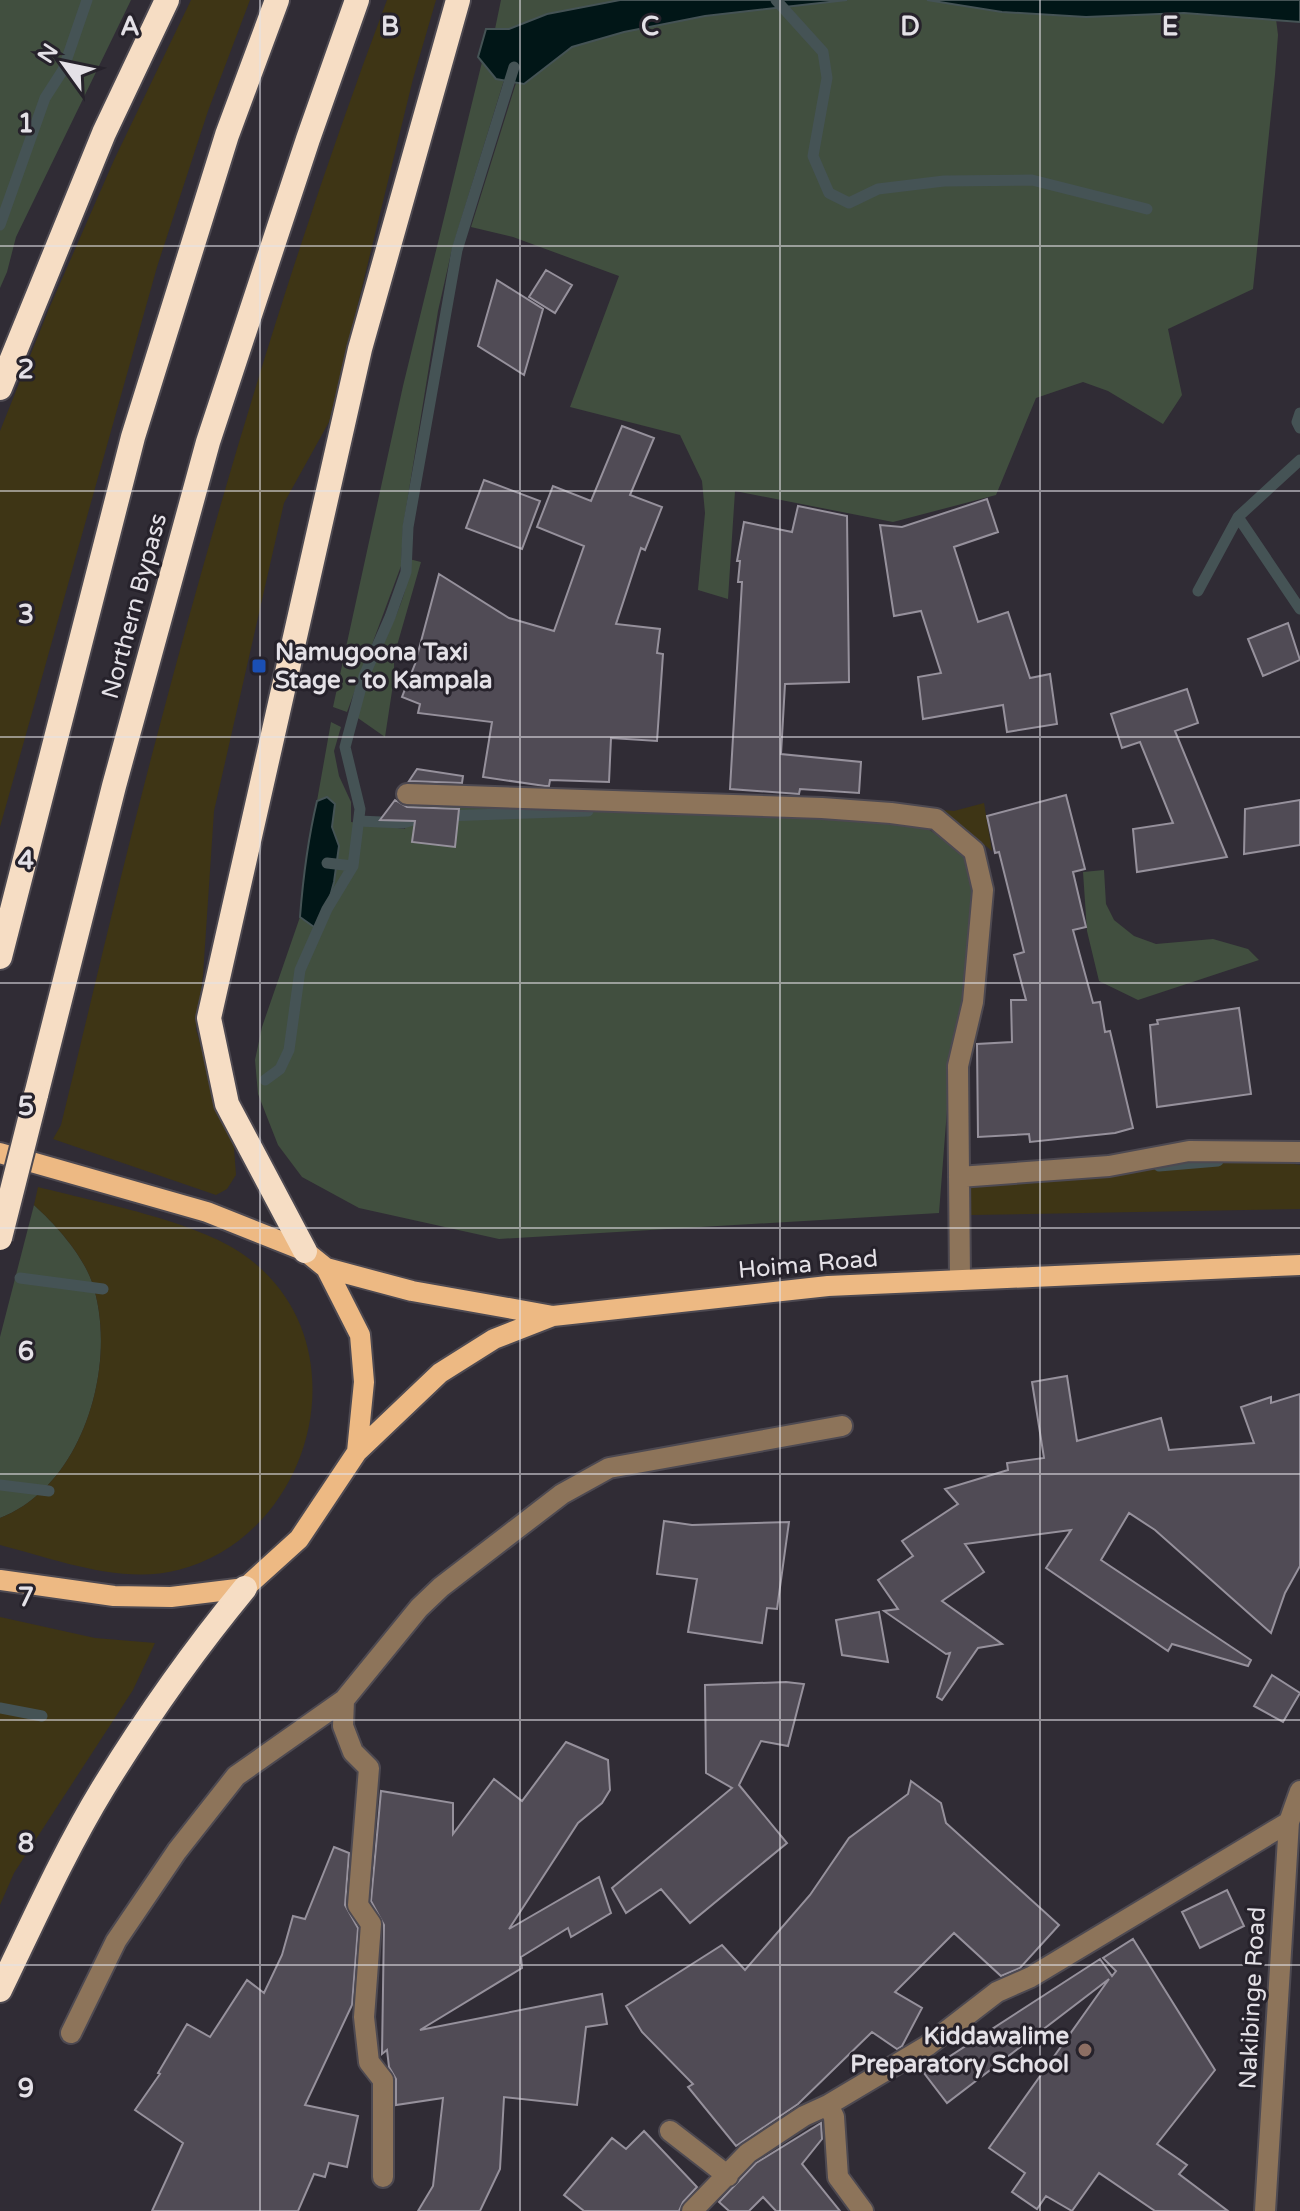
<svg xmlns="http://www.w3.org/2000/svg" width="1300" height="2211" viewBox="0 0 1300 2211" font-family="'Varela Round',sans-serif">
<rect width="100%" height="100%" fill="#302c35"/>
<path fill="#414f3f" d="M0,0H131L16,237L7,272L0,288Z
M501,0H620L547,14L509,29H495Z
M847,0H927L1002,12L1086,17L1184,13L1276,19L1278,35L1275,75L1253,289L1168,329L1182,395L1163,424L1108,391L1083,382L1036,398L996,495L893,522L735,491L728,599L698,590L705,513L702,481L680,435L570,407L619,276L513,237L471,227L516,83L524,84L572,47L624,32L705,16Z
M482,62L496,79L504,80L452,249L438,311L403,527L401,566L347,712L333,707L403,386Z
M409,559L421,562L394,656V678L385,737L355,716C360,702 364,687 369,673C384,638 411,597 409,559Z
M331,722L341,727L334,751L339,776L351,802V822L405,829L409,803L811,816L923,826L957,847L971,869L976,895L963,1016L949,1084L939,1213L499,1239L359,1208L302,1177L278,1145L258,1094L255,1060L262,1027L300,917L313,926L325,915L339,846L332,827L327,797L317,801Z
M1104,870L1106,904L1114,920L1134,936L1156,944L1213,939L1248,949L1259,960L1138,1000L1099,981L1087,931L1083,872Z
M34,1205C56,1225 82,1254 92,1282C119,1362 84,1486 0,1518V1337Z"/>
<path fill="#3e3515" d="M191,0H250L208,111L157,267L0,827V431L48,311L114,160Z
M387,0H436L413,79L329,422L284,503L214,811L203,975L196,1029L213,1091L234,1148L236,1175L227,1189L216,1195L53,1139L61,1125C93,994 123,863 158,732C223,485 297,239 387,0Z
M984,803L992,851L942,810L954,811Z
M1264,1159L1300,1165V1209L970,1215V1188L1121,1173L1191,1162Z
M38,1187C96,1202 197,1221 244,1255C365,1340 315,1535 178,1570C121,1585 55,1559 0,1545V1518C84,1486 119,1362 92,1282C82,1254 56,1225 34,1205Z
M0,1617L95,1638L155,1643L133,1690L14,1873L0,1905Z"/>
<path fill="#011617" stroke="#455355" stroke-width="2" d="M620,0H847L705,16L624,32L572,47L524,84L496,79L478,57L486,29H509L547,14Z
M927,0H1300V22L1184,13L1086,17L1002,12Z
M327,797L335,804L332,827L339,846L334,882L325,915L314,927L300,917C303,878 308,839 317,801Z"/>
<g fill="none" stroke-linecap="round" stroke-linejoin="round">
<path stroke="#455355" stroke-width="11" d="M776,0L823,52L827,78L813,156L829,193L849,203L878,189L944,181L1032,180L1147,209
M0,225L45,98L63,70L87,0
M1300,413L1297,422L1300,428
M1238,517L1300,609
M1198,591L1238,517L1300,460
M444,816L588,811
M359,821L403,823L423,817
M327,863L353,866L360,809L345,747L364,676L390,617L406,572L408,527L457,250L514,67
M265,1080L280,1069L289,1050L300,970L327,909L353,866
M1159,1166L1218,1161
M20,1278L103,1289
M0,1485L49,1491
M0,1708L42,1716"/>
</g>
<path fill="#504b55" stroke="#96919c" stroke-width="2" d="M546,270L572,285L555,313L529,297Z
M497,280L543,309L524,375L478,346Z
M622,426L654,438L630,495L662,507L645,550L641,548L616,624L660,629L657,653L663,654L657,741L611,738L609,782L550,780L549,786H545L483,777L492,722L418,713L420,704L402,697L415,664L439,574L509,618L554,631L584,546L537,527L553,486L591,501Z
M484,480L540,501L522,549L466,528Z
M987,499L998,532L954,547L978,622L1008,612L1030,678L1050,674L1057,724L1007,732L1003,705L923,719L918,677L941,673L921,611L894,616L880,525L902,527Z
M798,506L847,516L849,682L785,684L781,754L861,762L859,793L800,789L799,794L730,789L742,582H738L740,561H737L744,522L792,532Z
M1288,623L1300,660L1263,676L1248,639Z
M1187,689L1198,723L1175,731L1227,857L1137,872L1133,829L1173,823L1140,742L1122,748L1111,714Z
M417,769L463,776L462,783L409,781Z
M1066,795L1085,869L1073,872L1086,927L1073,930L1093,1003L1100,1002L1105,1032L1110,1031L1133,1128L1115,1133L1030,1142L1029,1134L978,1137L977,1044L1012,1042L1011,1000H1026L1014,955L1024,952L999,852L995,853L987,816Z
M395,800L407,807L459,809L455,847L412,842L415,821L380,820Z
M1300,800V845L1244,854L1245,809Z
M1239,1008L1251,1094L1157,1107L1150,1025L1158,1024L1157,1020Z
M1067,1376L1077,1441L1161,1418L1169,1450L1254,1443L1241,1407L1271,1397V1403L1300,1394V1566L1285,1593L1271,1633L1155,1530L1129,1513L1101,1560L1251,1660L1248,1666L1172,1644L1168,1651L1046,1568L1071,1530L965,1544L984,1572L942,1601L1002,1644L978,1648L942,1700L937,1697L950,1653L946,1654L884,1611L898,1609L878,1580L913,1556L902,1541L958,1504L945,1489L1008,1470L1007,1463L1044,1458L1032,1382Z
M664,1521L692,1525L789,1522L777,1609L767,1608L762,1643L688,1632L697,1579L657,1574Z
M879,1612L888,1662L842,1655L836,1620Z
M1272,1675L1300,1693L1283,1722L1254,1706Z
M786,1682L804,1684L788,1746L761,1741L739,1785L787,1843L690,1923L661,1889L626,1913L612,1888L732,1788L706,1773L705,1685Z
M566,1742L608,1760L610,1790L602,1803L578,1823L509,1929L599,1877L611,1913L571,1937L568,1928L521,1957L522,1968L420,2030L602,1994L607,2024L586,2027L577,2105L504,2097L500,2169L480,2211H418L433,2186L443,2098L396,2105V2079L389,2067L387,2050L382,2054L384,1925L371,1901L381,1791L453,1803V1834L494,1779L522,1801Z
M911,1781L941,1803L946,1823L1059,1925L1020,1968L1001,1976L954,1933L895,1992L922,2008L902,2046L897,2049L872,2032L798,2104L736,2146L688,2087L693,2084L642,2032L626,2006L722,1945L745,1970L810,1895L849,1838L908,1794Z
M334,1847L349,1853L345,1905L358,1928L352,2005L305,2105L358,2116L347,2167L329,2163L325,2177L314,2174L298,2211H152L183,2143L135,2110L160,2074L158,2073L187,2024L210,2037L247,1980L264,1993L282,1955L293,1916L305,1919Z
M1227,1890L1244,1926L1200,1948L1182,1912Z
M1133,1939L1215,2070L1157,2144L1187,2165L1179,2174L1228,2211H1155L1099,2173L1072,2211L1046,2196L1037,2209L1012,2192L1025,2173L989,2148L1109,1979L947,2103L924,2073L1100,1959L1112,1976L1116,1971L1103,1958Z
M821,2123L822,2139L802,2164L840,2211H776L763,2197L749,2211H729L719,2202L756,2163Z
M644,2131L697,2187L683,2202L679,2211H584L564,2195L612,2138L626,2149Z"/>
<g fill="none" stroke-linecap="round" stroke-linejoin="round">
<g stroke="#4d4951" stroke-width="24">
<path id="minor" d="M407,794L822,808L891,813L936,819L974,851L983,890L973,1002L958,1066L960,1280
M959,1177L1109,1166L1189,1151L1300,1152
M71,2033L116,1941L177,1851L236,1776L344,1700
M670,2131L728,2176
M383,2177V2080L369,2062L364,2017L371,1924L358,1905L369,1768L353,1752L343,1726L344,1700L419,1608L441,1587L562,1494L609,1468L842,1426
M692,2211L748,2153L804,2116L828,2105
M863,2211L838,2177L834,2117L828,2105L927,2046L997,1992L1031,1977L1289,1822
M1265,2211L1289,1822L1300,1791"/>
</g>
<g stroke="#4d4951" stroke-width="24">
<path id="major" d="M0,1153L207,1212L305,1251L326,1268L360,1335L364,1382L357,1452
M326,1268L412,1291L553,1316L828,1286L1300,1265
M0,1580L114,1596L171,1597L245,1588L299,1539L357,1452L440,1373L494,1339L553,1316"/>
</g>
<g stroke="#4d4951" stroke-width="28">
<path id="highway" d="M0,388L104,133L167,0
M0,957L133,437L227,135L277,0
M36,1095L114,786L208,442L308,139L357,0
M305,1251L227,1104L209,1018L360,349L458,0
M0,1990C33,1922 64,1852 103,1788C146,1718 193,1651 245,1588"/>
</g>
<use href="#minor" stroke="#8d745a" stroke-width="20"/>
<use href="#major" stroke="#edb983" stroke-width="20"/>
<use href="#highway" stroke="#f6ddc4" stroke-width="24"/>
<g stroke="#4d4951" stroke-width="28" stroke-linecap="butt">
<path id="highway-bridge" d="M0,1238L36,1095"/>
</g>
<use href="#highway-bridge" stroke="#f6ddc4" stroke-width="24"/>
</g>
<path fill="none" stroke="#e4e1e7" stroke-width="2" stroke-opacity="0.55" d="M260,0V2211M520,0V2211M780,0V2211M1040,0V2211M0,246H1300M0,491H1300M0,737H1300M0,983H1300M0,1228H1300M0,1474H1300M0,1720H1300M0,1965H1300"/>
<rect fill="#1a4fb4" stroke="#26222b" stroke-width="3" x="251" y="658" width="16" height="16" rx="4"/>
<circle fill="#8d6e63" stroke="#26222b" stroke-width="3" cx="1085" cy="2050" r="8"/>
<g text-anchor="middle" stroke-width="6" stroke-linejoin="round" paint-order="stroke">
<g font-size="24" fill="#e4e1e7" stroke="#26222b">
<text transform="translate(134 606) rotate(-75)" y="8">Northern Bypass</text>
<text transform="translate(808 1264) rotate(-5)" y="8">Hoima Road</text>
<text transform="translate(1252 1998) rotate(-87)" y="8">Nakibinge Road</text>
</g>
<g font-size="24" font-weight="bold" fill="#e4e1e7" stroke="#26222b" text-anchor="start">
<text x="275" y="660">Namugoona Taxi<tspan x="275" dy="28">Stage - to Kampala</tspan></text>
<text x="1069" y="2044" text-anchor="end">Kiddawalime<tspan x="1069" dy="28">Preparatory School</tspan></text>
</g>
</g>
<g font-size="26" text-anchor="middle" font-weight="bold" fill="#e4e1e7" stroke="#26222b" stroke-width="6" stroke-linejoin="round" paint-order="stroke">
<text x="130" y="35">A</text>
<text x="390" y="35">B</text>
<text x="650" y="35">C</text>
<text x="910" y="35">D</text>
<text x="1170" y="35">E</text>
<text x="26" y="132">1</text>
<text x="26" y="378">2</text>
<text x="26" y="623">3</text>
<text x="26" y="869">4</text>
<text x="26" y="1115">5</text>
<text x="26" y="1360">6</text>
<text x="26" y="1606">7</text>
<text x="26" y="1852">8</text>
<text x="26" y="2097">9</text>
</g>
<g transform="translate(64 64) rotate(303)" stroke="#26222b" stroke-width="6" paint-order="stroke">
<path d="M0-6L14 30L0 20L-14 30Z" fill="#e4e1e7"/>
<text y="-12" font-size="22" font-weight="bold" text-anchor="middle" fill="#e4e1e7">N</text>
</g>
</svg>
